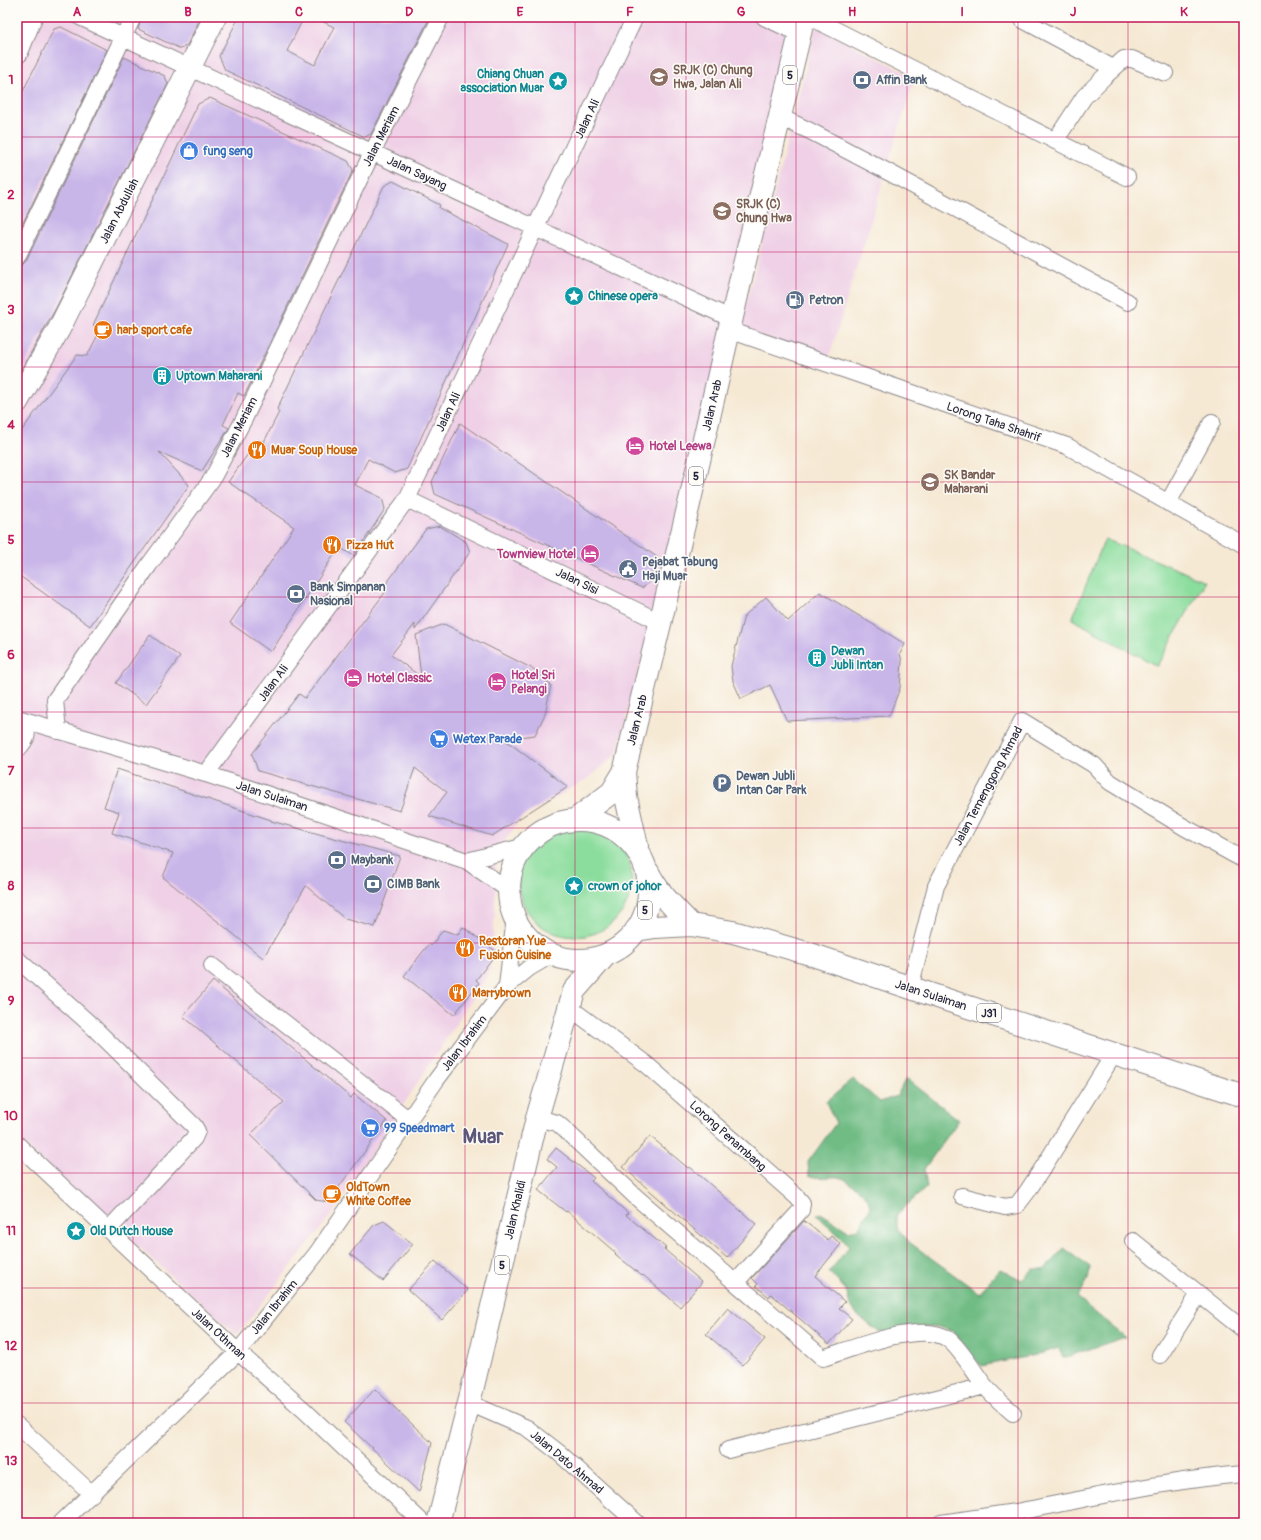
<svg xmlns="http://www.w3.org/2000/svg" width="1261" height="1540" viewBox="0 0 1261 1540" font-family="Pangolin,sans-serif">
<rect width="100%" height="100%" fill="#fdfcf7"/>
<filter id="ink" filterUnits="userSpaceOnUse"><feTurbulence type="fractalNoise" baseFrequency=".025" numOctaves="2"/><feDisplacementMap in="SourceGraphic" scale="8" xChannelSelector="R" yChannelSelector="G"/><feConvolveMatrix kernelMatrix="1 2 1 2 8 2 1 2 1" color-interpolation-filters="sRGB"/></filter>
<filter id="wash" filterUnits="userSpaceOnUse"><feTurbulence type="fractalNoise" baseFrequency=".012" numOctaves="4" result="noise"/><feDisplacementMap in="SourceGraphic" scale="16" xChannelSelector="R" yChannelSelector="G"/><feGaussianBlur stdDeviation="0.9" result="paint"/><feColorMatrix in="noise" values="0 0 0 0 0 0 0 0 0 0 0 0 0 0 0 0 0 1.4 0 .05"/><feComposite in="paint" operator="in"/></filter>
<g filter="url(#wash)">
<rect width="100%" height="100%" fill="#f6e9d4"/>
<path fill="#efd0e6" d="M17,17H813L807,45L616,755L584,781L521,818L496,853L495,910L490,971L335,1210L237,1335L17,1138Z
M816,27L915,77L829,358L740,329Z"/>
<path fill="#8bdd9d" stroke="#56806c" d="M1105,539L1205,581L1157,666L1072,619Z
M518 880a57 57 0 1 1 114 0a57 57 0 1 1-114 0Z"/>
<path fill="#70bc84" stroke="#496f60" d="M906,1078L959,1120L924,1169L927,1187L897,1214V1227L909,1242L979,1293L1000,1269L1022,1280L1033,1269L1044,1270L1064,1248L1090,1267L1088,1280L1077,1298L1125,1337L1063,1358L1059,1348L1036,1355L981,1366L953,1331L935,1326L880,1333L856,1314L849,1302L846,1290L829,1272L849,1247L847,1243L817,1215L821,1213L848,1231L858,1229L870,1209C870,1207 869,1202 868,1200C865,1193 846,1178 839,1177C828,1176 818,1180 809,1175L808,1162L836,1123L826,1102L853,1079L880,1102L897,1096Z"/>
<g id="blocks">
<path fill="#c9b6e9" d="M142,17H201L187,45L181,49L138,29Z
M239,17H304L287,51L315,65L334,27L313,17H430L371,134L365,137L225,70L219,56Z
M61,27L107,50L17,235V103L54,29Z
M124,57L165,76L168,84L56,308L17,377V266L22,265L26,261Z
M210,98L348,161L353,170L251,382L244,396L238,393L223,425L229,428L202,471L159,452L189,485L90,626L17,574V437L77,355L87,356L101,329L93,325L198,104Z
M393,181L440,205L439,208L508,244L407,469L395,473L368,459L355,485L382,498L385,509L354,556L339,547L271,652L230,623L294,527L228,482L258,440L264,442L279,412L277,409L384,186Z
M460,423L657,557L650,582L642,588L435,494L432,482Z
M440,526L466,542L470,552L415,630V624L391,655L421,677L416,635L444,624L543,674V679L551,685L545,714L535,735L504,739L568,787L492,836L429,816L447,792L415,768L400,811L258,771L252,754L299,694L305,698L387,590L384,587L426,529Z
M820,592L905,644L900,654L902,661L900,688L889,716L787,721L770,685L741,699L733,681L731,666L744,616L766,597L788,621Z
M150,635L180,657L146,704L116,683Z
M117,769L271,820V821L400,856L375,927L345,919L306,886L263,958L163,877L173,853L112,833L119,812L104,807Z
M463,927L497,952L476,980L479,983L454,1015L404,976L429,944L431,946L443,930L458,935Z
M213,981L351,1098L354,1094L387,1121L328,1202L316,1200L250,1135L284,1102L183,1016Z
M650,1136L688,1168L690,1167L756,1224L727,1258L623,1167Z
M556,1148L594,1178L591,1181L628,1213L626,1215L666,1248L664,1249L702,1282L680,1307L643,1275L642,1276L615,1254L616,1253L567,1211L566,1212L538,1190L557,1167L547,1159Z
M384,1221L413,1244L383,1281L350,1254L374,1225Z
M804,1221L828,1240L831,1236L841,1244L815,1276L845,1302L839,1308L852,1319L829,1344L771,1294L769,1297L756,1286L758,1284L752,1278Z
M435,1261L468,1290L442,1320L408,1290Z
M728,1308L765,1339L743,1365L706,1334Z
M375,1389L432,1443L419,1492L344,1422Z"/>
</g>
</g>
<g filter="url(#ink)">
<use href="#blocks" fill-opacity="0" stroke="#8c8688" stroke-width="1"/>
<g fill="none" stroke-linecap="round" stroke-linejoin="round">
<g stroke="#8c8688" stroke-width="18">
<path id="street" d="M80,17L732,319
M764,17L800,34
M810,17L1127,177
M1023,20L1113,68
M780,117L810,131L890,173L1128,302
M1055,141L1084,97L1104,77L1124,59H1132L1165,73
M17,257L133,17
M729,330L1067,446L1244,545
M407,499L660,622
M1168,503L1212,422
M17,718L206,774L467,861L526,846
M58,731L55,700L149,565L212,479L244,419L372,153L441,17
M17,750C27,739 29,736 25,721
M206,774L407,499L635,17
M467,861L510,891
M17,959L91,1025L194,1126L197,1131L194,1138L108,1230
M212,966L409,1120
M507,986L515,917
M910,988L936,886L1022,721L1094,765L1110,782L1128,793L1184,827L1244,860
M570,1008L646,1064L797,1197L802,1203L801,1210L736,1282
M537,1118L557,1123L564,1129L636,1197L823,1358C852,1349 921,1320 948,1339C960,1348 974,1372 984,1385C992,1395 1003,1404 1013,1413
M17,1144L238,1352L304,1410L423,1523
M962,1196L1005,1207L1017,1205L1027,1192L1046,1163L1114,1054
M1133,1241L1244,1330
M1160,1355L1199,1294
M469,1403L527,1428L558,1452L637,1523
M17,1425L92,1494
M728,1450L985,1386
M61,1523L238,1352L317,1253L437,1079L507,986L529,968L551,955
M941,1523C966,1519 991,1516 1016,1512C1092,1498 1167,1480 1244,1474"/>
</g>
<g stroke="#8c8688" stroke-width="24">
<path id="secondary" d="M17,52L31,17
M17,402L59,329L215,17"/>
</g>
<g stroke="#8c8688" stroke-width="24">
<path id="primary" d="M624,772L626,797L637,846
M575,820L612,792L624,772L690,500L744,265L804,17
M509 890a70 70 0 1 1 140 0a70 70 0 1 1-140 0Z
M648,872C658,893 675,908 691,925
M636,930L655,927L691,925L733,932L810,954L953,1002L1244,1096
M438,1523L469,1403L537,1118L574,991L603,958"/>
</g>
<use href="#street" stroke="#fff" stroke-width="16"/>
<use href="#secondary" stroke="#fff" stroke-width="22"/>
<use href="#primary" stroke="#fff" stroke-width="22"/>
</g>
</g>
<path fill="none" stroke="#c2185b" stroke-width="1" stroke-opacity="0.55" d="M133,17V1523M243,17V1523M354,17V1523M465,17V1523M575,17V1523M686,17V1523M796,17V1523M907,17V1523M1018,17V1523M1128,17V1523M17,137H1244M17,252H1244M17,367H1244M17,482H1244M17,597H1244M17,712H1244M17,828H1244M17,943H1244M17,1058H1244M17,1173H1244M17,1288H1244M17,1403H1244"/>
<defs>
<g id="school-disc" transform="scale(1)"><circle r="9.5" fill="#8d6e63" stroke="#fdfcf7"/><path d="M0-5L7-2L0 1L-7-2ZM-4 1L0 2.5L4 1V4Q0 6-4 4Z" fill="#fff"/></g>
<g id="bank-disc" transform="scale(1)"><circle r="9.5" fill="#5c6f8a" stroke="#fdfcf7"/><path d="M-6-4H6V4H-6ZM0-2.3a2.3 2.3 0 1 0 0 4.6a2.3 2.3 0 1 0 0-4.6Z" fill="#fff"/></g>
<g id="sight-disc" transform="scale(1)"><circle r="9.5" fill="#0f9aa8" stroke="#fdfcf7"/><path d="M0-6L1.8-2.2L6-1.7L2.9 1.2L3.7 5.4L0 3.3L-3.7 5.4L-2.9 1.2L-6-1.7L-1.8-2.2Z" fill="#fff"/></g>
<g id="shop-disc" transform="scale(1)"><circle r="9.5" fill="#3f7fe0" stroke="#fdfcf7"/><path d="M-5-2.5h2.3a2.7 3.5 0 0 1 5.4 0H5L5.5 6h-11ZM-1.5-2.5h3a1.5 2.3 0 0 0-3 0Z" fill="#fff"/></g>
<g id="fuel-disc" transform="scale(1)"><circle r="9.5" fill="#5c6f8a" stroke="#fdfcf7"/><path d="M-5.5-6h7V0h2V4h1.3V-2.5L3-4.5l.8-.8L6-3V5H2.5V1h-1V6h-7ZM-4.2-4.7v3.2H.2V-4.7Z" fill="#fff"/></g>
<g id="cafe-disc" transform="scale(1)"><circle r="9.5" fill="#e8710a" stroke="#fdfcf7"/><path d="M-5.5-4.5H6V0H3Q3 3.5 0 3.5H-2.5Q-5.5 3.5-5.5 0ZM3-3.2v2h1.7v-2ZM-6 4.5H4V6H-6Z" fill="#fff"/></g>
<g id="building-disc" transform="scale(1)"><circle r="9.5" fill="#0f9aa8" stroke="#fdfcf7"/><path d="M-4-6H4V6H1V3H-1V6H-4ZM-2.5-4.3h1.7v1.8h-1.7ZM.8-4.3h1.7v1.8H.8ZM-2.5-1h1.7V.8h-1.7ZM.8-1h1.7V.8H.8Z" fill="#fff"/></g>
<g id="hotel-disc" transform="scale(1)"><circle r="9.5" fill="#d1479c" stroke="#fdfcf7"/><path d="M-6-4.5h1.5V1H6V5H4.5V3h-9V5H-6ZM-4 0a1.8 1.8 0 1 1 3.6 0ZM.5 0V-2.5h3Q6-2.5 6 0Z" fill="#fff"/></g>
<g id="restaurant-disc" transform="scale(1)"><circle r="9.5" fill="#e8710a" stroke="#fdfcf7"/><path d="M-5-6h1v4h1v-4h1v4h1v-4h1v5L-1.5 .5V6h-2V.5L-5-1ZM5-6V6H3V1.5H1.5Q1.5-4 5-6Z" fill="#fff"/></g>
<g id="civic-disc" transform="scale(1)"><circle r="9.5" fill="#5c6f8a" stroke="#fdfcf7"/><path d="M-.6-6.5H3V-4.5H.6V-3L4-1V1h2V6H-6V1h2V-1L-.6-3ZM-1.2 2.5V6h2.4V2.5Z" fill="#fff"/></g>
<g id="supermarket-disc" transform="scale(1)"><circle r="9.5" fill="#3f7fe0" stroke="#fdfcf7"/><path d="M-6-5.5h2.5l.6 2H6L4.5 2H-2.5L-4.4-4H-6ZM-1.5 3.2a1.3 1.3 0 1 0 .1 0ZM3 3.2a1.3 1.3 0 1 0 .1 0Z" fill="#fff"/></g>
<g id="parking-disc" transform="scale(1)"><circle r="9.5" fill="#5c6f8a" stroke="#fdfcf7"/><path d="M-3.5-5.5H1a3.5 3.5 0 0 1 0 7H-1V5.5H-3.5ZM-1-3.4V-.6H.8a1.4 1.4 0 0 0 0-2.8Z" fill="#fff"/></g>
</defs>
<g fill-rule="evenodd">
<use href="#school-disc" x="659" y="77"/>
<use href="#bank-disc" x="862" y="80"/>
<use href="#sight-disc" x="558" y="81"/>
<use href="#shop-disc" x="189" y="151"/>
<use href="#school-disc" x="722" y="211"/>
<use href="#sight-disc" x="574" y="296"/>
<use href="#fuel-disc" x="795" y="300"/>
<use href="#cafe-disc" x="103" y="330"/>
<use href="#building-disc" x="162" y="376"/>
<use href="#hotel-disc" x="635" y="446"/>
<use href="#restaurant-disc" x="257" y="450"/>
<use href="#school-disc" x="930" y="482"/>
<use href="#restaurant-disc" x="332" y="545"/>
<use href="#hotel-disc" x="590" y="554"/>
<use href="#civic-disc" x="628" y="569"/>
<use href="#bank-disc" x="296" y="594"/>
<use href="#building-disc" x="817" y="658"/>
<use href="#hotel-disc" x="353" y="678"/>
<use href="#hotel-disc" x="497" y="682"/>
<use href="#supermarket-disc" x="439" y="739"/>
<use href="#parking-disc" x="722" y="783"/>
<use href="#bank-disc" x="337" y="860"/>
<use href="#bank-disc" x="373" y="884"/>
<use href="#sight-disc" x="574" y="886"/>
<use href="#restaurant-disc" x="465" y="948"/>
<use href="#restaurant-disc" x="458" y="993"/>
<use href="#supermarket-disc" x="370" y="1128"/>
<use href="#cafe-disc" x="332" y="1194"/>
<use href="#sight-disc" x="76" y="1231"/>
</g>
<g text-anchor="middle" stroke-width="3" stroke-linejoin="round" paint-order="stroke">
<g fill="#fdfcf7" stroke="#646373" stroke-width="1">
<rect x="783" y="66" width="14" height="18" rx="3"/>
<rect x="689" y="467" width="14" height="18" rx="3"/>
<rect x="638" y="901" width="14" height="18" rx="3"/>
<rect x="977" y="1004" width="24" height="18" rx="3"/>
<rect x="495" y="1256" width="14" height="18" rx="3"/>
</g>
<g font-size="11" font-weight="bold" fill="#22223b">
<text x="790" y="79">5</text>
<text x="696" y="480">5</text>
<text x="645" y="914">5</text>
<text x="989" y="1017">J31</text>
<text x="502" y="1269">5</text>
</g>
<g font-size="12" font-weight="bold" fill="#785e54" stroke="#fdfcf7" text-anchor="start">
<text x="673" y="74">SRJK (C) Chung<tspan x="673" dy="14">Hwa, Jalan Ali</tspan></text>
<text x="736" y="208">SRJK (C)<tspan x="736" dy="14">Chung Hwa</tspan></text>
<text x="944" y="479">SK Bandar<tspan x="944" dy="14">Maharani</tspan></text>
</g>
<g font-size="12" font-weight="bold" fill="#0d838f" stroke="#fdfcf7" text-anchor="start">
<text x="544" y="78" text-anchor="end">Chiang Chuan<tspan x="544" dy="14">association Muar</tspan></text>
<text x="588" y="300">Chinese opera</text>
<text x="176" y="380">Uptown Maharani</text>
<text x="831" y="655">Dewan<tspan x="831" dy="14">Jubli Intan</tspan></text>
<text x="588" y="890">crown of johor</text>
<text x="90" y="1235">Old Dutch House</text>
</g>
<g font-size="12" font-weight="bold" fill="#4e5e75" stroke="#fdfcf7" text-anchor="start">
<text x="876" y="84">Affin Bank</text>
<text x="809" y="304">Petron</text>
<text x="642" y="566">Pejabat Tabung<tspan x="642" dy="14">Haji Muar</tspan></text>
<text x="310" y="591">Bank Simpanan<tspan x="310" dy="14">Nasional</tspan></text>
<text x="736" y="780">Dewan Jubli<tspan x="736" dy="14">Intan Car Park</tspan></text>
<text x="351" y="864">Maybank</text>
<text x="387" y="888">CIMB Bank</text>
</g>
<g font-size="12" fill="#22223b" stroke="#fdfcf7">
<text transform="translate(587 119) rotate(-65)" y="4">Jalan Ali</text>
<text transform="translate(381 136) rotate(-63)" y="4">Jalan Meriam</text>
<text transform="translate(417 173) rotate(25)" y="4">Jalan Sayang</text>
<text transform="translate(119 211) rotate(-63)" y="4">Jalan Abdullah</text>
<text transform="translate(712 405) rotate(-77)" y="4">Jalan Arab</text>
<text transform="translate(448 412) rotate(-65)" y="4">Jalan Ali</text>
<text transform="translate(994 422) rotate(19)" y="4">Lorong Taha Shahrif</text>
<text transform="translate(239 427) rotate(-63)" y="4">Jalan Meriam</text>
<text transform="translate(577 581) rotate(26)" y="4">Jalan Sisi</text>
<text transform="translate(273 683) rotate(-54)" y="4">Jalan Ali</text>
<text transform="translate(637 720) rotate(-76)" y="4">Jalan Arab</text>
<text transform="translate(988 786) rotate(-62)" y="4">Jalan Temenggong Ahmad</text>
<text transform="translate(272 796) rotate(18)" y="4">Jalan Sulaiman</text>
<text transform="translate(931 995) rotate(18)" y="4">Jalan Sulaiman</text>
<text transform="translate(464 1043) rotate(-53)" y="4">Jalan Ibrahim</text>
<text transform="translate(728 1136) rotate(42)" y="4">Lorong Penambang</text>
<text transform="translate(515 1210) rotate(-77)" y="4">Jalan Khalidi</text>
<text transform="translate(274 1307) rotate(-51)" y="4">Jalan Ibrahim</text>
<text transform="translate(219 1334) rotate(43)" y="4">Jalan Othman</text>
<text transform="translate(567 1462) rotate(40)" y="4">Jalan Dato Ahmad</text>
</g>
<g font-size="12" font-weight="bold" fill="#366cbe" stroke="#fdfcf7" text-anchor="start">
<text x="203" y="155">fung seng</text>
<text x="453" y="743">Wetex Parade</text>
<text x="384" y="1132">99 Speedmart</text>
</g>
<g font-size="12" font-weight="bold" fill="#c56008" stroke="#fdfcf7" text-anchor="start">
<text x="117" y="334">harb sport cafe</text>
<text x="271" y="454">Muar Soup House</text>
<text x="346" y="549">Pizza Hut</text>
<text x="479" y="945">Restoran Yue<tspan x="479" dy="14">Fusion Cuisine</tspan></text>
<text x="472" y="997">Marrybrown</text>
<text x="346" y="1191">OldTown<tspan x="346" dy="14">White Coffee</tspan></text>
</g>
<g font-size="12" font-weight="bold" fill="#b23c85" stroke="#fdfcf7" text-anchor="start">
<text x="649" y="450">Hotel Leewa</text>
<text x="576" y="558" text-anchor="end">Townview Hotel</text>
<text x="511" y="679">Hotel Sri<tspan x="511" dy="14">Pelangi</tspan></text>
<text x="367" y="682">Hotel Classic</text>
</g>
<g font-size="20" font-weight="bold" fill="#5c5678" stroke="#fdfcf7">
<text x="483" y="1143">Muar</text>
</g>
</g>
<rect width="1261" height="1540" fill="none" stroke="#fdfcf7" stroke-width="44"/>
<rect x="22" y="22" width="1217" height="1496" fill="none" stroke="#c2185b" stroke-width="1.5"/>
<g font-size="13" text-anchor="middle" font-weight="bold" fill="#c2185b">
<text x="77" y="16">A</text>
<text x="188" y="16">B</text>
<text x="299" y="16">C</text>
<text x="409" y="16">D</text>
<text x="520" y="16">E</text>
<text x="630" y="16">F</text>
<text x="741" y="16">G</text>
<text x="852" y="16">H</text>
<text x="962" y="16">I</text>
<text x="1073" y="16">J</text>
<text x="1184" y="16">K</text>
<text x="11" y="84">1</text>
<text x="11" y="199">2</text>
<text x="11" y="314">3</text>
<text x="11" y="429">4</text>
<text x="11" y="544">5</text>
<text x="11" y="659">6</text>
<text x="11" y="775">7</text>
<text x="11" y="890">8</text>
<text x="11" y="1005">9</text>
<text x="11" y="1120">10</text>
<text x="11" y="1235">11</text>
<text x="11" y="1350">12</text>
<text x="11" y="1465">13</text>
</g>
</svg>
